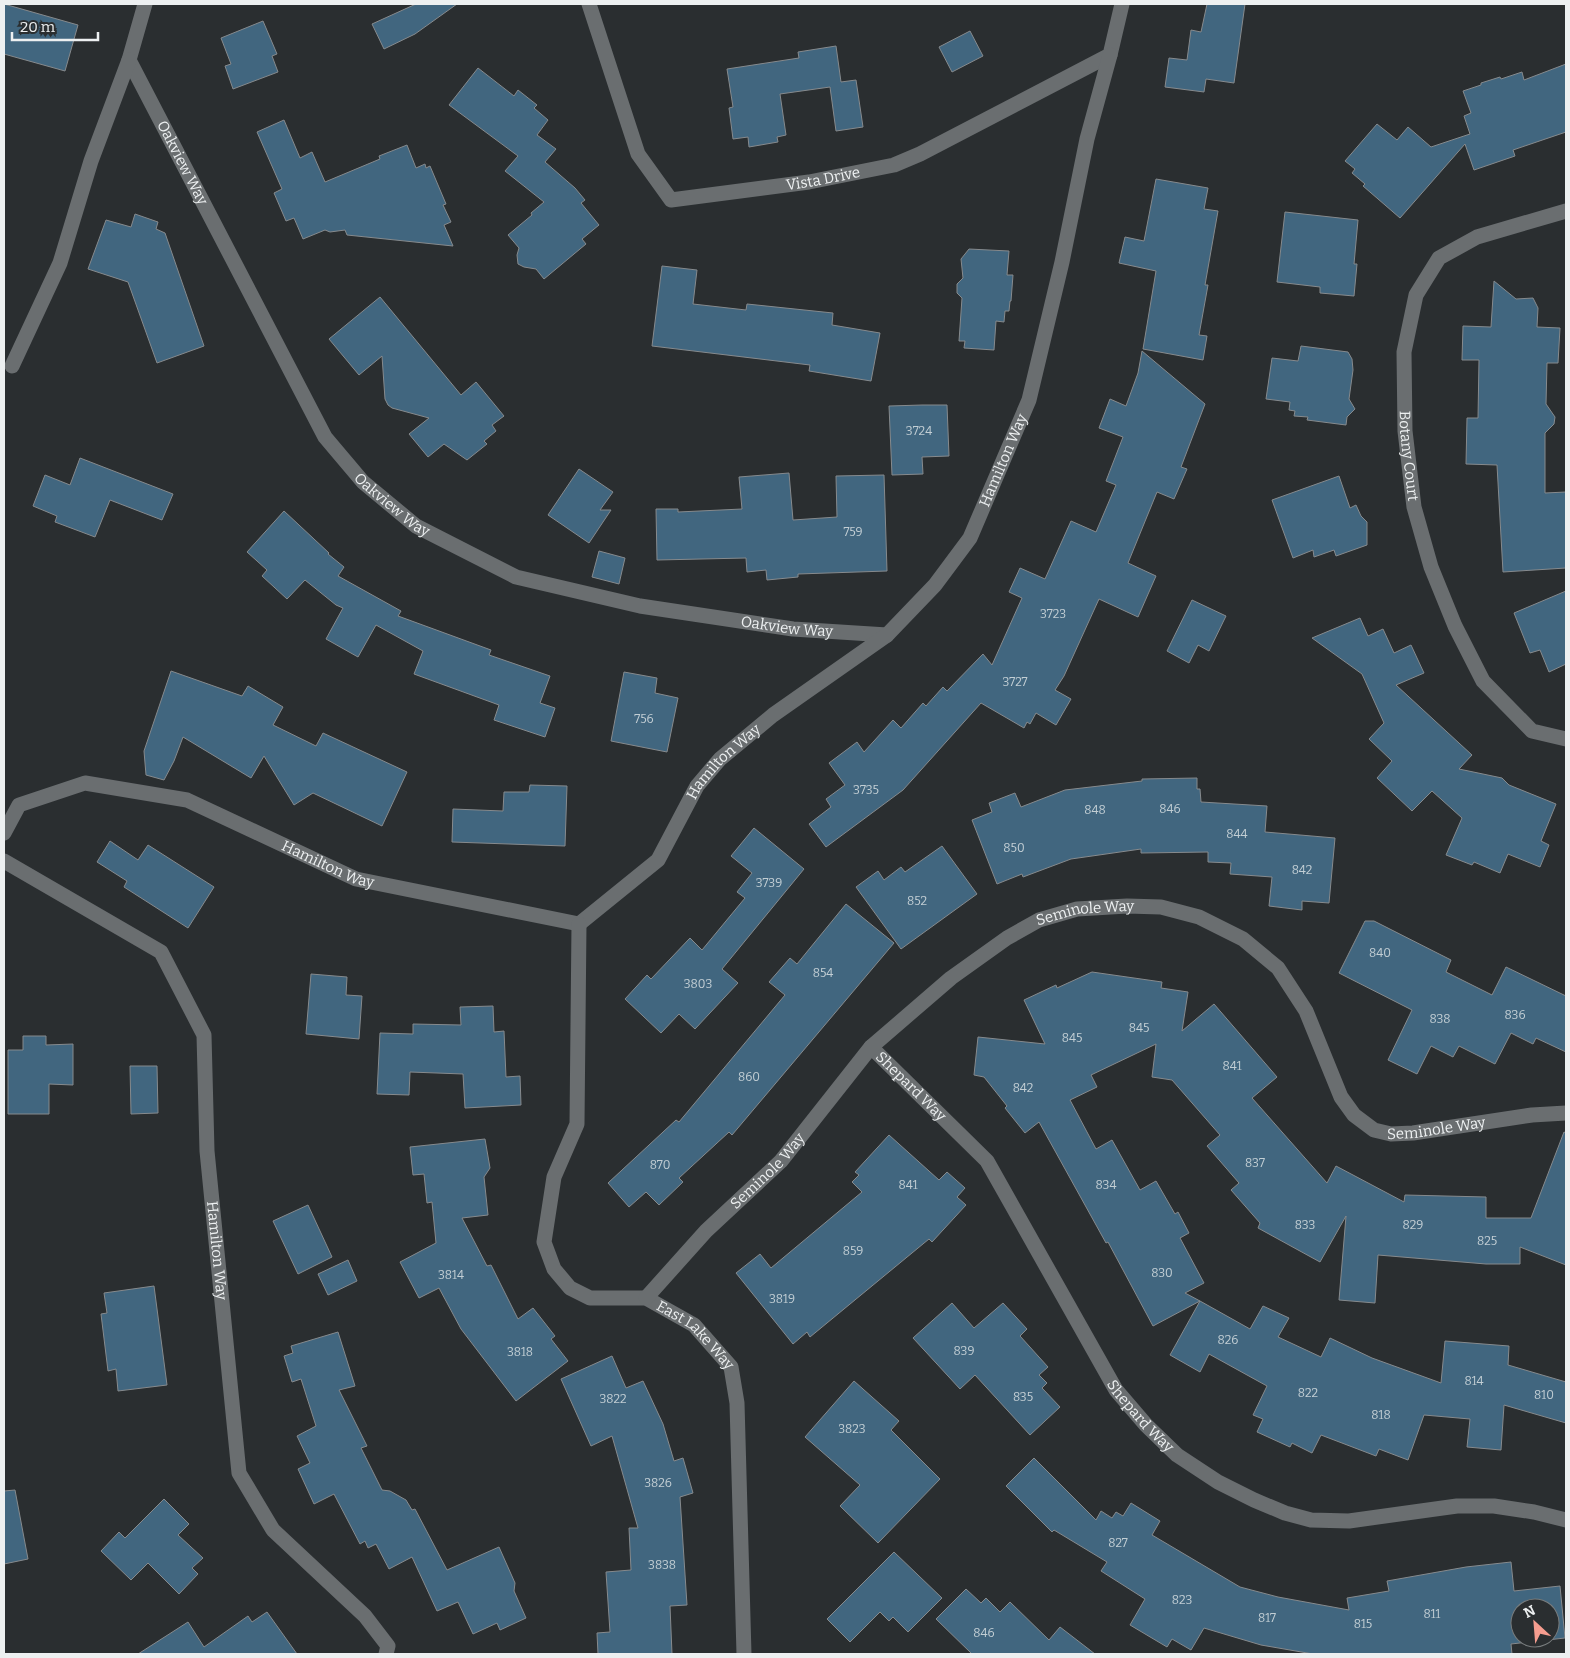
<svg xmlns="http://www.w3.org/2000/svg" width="1570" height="1658" viewBox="0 0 1570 1658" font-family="Bitter,serif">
<rect width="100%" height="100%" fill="#2a2e30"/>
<path fill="#41667f" stroke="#868a8d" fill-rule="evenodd" d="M4,4L78,25L65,71L4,54Z
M416,4H457L415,34L384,49L372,24Z
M1207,4H1245L1234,83L1206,79L1204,92L1165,87L1169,58L1187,60L1191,30L1201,32Z
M263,21L277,54L272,56L278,72L233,89L225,66L231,64L221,38Z
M970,31L983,56L952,72L939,47Z
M836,46L841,82L856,80L863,127L836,131L830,87L780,94L786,135L777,137L778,142L749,147L748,137L733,139L729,108L733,107L727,69L799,58L798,52Z
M1566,64V132L1513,150L1515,156L1474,170L1465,144L1400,218L1363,186L1365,184L1352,173L1355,169L1345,161L1377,124L1397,140L1408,127L1431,147L1470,134L1464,116L1471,113L1463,91L1481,85V83L1500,77L1501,79L1522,72L1524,80Z
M478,68L514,96L518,90L537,105L534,108L548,120L537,135L556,149L545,162L575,188L585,200L581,203L599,225L582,239L586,244L544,279L536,269L524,267L518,264L517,255L519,248L508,235L532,215L531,213L544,202L505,171L518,156L449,105Z
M284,120L300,158L312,152L325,182L380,159L379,156L407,145L416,168L425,164L426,168L430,166L446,204L443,205L451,222L444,225L453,246L347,235L345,230L330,232L325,230L303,239L294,218L286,221L274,193L282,189L257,132Z
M1156,179L1208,188L1204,209L1218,211L1205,285H1208L1199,335L1207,336L1203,360L1143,349L1156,271L1119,263L1125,237L1144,241Z
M1285,212L1358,220L1354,264H1357L1354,296L1320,293V287L1277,282Z
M135,214L158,222L156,229L165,233L204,346L157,363L128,282L88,269L106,220L131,227Z
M969,249L1009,251L1007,275H1013L1011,301H1010L1009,311H1005L1004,322L996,321L994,350L964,348L965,341H959L962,298L957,293V284L963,278L961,259Z
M662,266L697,270L693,304L746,310L747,304L833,313L832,325L880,333L871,381L809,371L810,365L652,346Z
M1494,281L1516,299L1533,298L1538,308L1537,327L1560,328L1558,363H1547L1546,404L1555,417L1554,424L1545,433V493L1566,492V568L1503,572L1497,465L1466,464L1467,418H1478L1479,360H1462L1463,326L1491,327Z
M380,297L461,395L476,382L504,416L492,425L496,431L484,441L487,444L467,460L444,444L428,457L409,434L429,418L392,408L388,405L385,399L382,356L359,375L329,339Z
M1301,346L1348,352L1352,359L1353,370L1349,399L1355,409L1347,417L1346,425L1307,420L1308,417L1294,416L1295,411L1289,410L1290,402L1266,399L1272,358L1298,361Z
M1142,351L1205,404L1181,467L1187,469L1174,499L1157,492L1128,563L1156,576L1138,617L1099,599L1064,676L1055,690L1071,699L1056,725L1036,713L1030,724L1027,722L1024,728L981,703L903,790L826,847L809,824L831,807L826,799L845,785L829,763L857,742L864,752L893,720L901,728L923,703L926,706L943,687L947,691L983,654L992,665L1022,598L1009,592L1020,568L1045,579L1071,521L1096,532L1116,485L1106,481L1123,437L1099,428L1110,399L1126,406L1138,373Z
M922,405H947L949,456L922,457L923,474L892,475L889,406Z
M80,458L173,494L162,520L110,500L95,537L55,522L57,516L33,506L45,475L70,485Z
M579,469L613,492L600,510H611L589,543L548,515Z
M789,473L793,520L837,517L836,476L884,475L887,571L798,574V577L767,580L766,570L747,572L746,558L657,560L656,509H678V512L742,509L739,477Z
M1339,476L1350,508L1356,505L1361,516L1367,522V545L1336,556L1334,550L1314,557L1313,550L1293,558L1272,500Z
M284,511L329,553L328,554L344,567L338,576L401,611L398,616L491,650L489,655L550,676L540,703L555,708L545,737L494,720L499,705L414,674L423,651L376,625L358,657L326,639L343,608L336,605L305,580L287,599L262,576L267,570L247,552Z
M599,551L625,558L619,584L592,577Z
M1566,591V664L1549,672L1540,650L1530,653L1514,613Z
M1192,600L1226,616L1209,651L1198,645L1189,663L1167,651Z
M1360,618L1368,636L1383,629L1394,653L1411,645L1424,673L1396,685L1472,755L1459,769L1502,778L1509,785L1556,804L1541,841L1549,845L1540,867L1508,854L1500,873L1474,862L1472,865L1446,855L1462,818L1432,791L1412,811L1377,778L1392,761L1369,739L1384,723L1362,674L1312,638Z
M171,671L242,696L248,686L283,707L273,725L316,746L323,733L407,772L382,826L313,793L294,805L264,756L251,778L183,737L174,761L164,780L146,775L144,751Z
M624,672L657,678L655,693L678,698L667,752L611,741Z
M1197,778V789H1200L1201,802L1267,806L1265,832L1335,838L1329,903L1302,901V910L1269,906L1272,877L1230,874L1231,863L1208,862V852L1141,853V849L1071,859L1023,877L1022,874L997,884L972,820L992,812L989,803L1015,793L1021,807L1065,790L1142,781V779Z
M530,785L567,786L565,846L452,842L453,809L503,811L504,792H529Z
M754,828L804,869L722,969L738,983L695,1029L679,1014L661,1033L625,999L647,975L651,979L690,938L702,950L745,898L737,892L752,873L731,856Z
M110,841L138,860L148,845L214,887L188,928L124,887L127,881L97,862Z
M942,846L977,894L901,949L856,887L878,871L884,880L901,867L905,872Z
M846,904L894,943L732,1135L729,1132L679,1178L683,1182L659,1205L646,1192L629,1207L608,1183L676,1120L679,1122L785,995L769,982L790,958L797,964Z
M1365,921H1374L1451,960L1446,972L1492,995L1506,967L1566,996V1052L1536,1038L1533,1044L1511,1033L1495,1064L1459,1046L1453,1057L1431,1046L1417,1074L1388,1060L1412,1010L1339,973Z
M1092,972L1162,982L1161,988L1188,992L1182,1031L1214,1004L1277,1077L1252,1098L1327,1183L1336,1166L1404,1202L1405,1195L1486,1197V1218H1531L1564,1132L1566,1133V1265L1520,1247V1264H1486L1378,1255L1375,1303L1339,1300L1346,1216L1320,1262L1258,1228L1260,1223L1231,1190L1239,1183L1207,1146L1220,1135L1172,1080L1152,1077L1156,1044L1091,1075L1097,1087L1070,1100L1096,1149L1112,1140L1140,1190L1156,1181L1175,1214L1178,1212L1189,1233L1180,1238L1204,1283L1185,1293L1200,1301L1153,1326L1108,1242L1106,1243L1039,1122L1025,1133L1005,1108L1007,1106L984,1077L974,1075L978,1037L1045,1044L1024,1000L1056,985L1057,988Z
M311,974L347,977L346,995L362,996L359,1039L306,1034Z
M493,1006L494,1032L504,1031L506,1077L520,1076L521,1105L465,1108L463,1074L410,1072L409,1095L377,1094L380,1033L413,1034V1024L461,1025L460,1007Z
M23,1036H46V1045L73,1044V1085L49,1084V1114H8V1050H23Z
M130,1066H157L158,1113L131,1114Z
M889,1135L939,1180L947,1172L965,1188L957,1197L966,1205L932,1242L929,1239L810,1337L807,1332L793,1344L736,1273L760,1254L771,1268L862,1192L852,1182L859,1175L855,1172Z
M485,1139L490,1168L484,1177L488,1215L462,1218L487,1266L491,1265L518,1319L533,1308L555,1336L551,1339L568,1361L516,1401L461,1329L439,1288L419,1298L400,1262L436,1243L432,1202L427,1203L424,1174L413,1175L410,1147Z
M308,1205L332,1257L298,1274L273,1221Z
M348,1260L357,1281L328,1295L318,1274Z
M154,1286L167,1385L118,1391L116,1369L108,1371L101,1314L107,1313L104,1293Z
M1200,1301L1250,1329L1263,1306L1289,1318L1278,1337L1321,1357L1330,1338L1372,1358L1441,1383L1445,1341L1509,1346L1508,1365L1566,1382V1423L1504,1405L1501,1450L1467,1447L1470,1419L1424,1415L1408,1460L1379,1449L1376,1456L1321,1435L1312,1453L1292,1443L1290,1447L1257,1432L1263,1419L1253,1415L1267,1386L1209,1354L1200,1372L1170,1355Z
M952,1303L974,1328L1003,1303L1027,1329L1020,1336L1048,1367L1039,1375L1047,1383L1042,1388L1060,1407L1030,1435L975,1375L960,1389L913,1338Z
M338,1332L355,1386L339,1390L367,1446L361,1448L382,1490L390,1491L406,1500L412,1510L415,1509L447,1570L499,1547L515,1583L514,1591L526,1618L500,1630L497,1623L473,1634L458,1602L437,1611L412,1557L389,1569L376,1544L368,1548L365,1541L360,1544L334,1494L314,1504L298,1469L310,1463L297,1436L316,1426L301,1379L292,1382L284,1356L293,1353L291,1346Z
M612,1356L626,1388L643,1381L663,1424L674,1461L683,1458L693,1493L680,1497L687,1605L670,1606L672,1654H598L597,1633L610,1632L606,1572L631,1570L629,1528H638L612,1436L591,1446L561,1379Z
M854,1381L899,1421L891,1430L940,1479L878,1543L840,1506L860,1485L805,1437Z
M1034,1458L1096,1520L1101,1511L1112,1518L1116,1512L1123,1516L1131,1503L1160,1521L1152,1535L1240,1587L1278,1597L1349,1610L1347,1598L1389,1591L1387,1581L1466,1567L1511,1562L1514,1591L1560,1586L1565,1638L1511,1644L1512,1654H1313L1261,1645L1204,1628L1191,1650L1172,1639L1167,1647L1130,1625L1145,1599L1101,1571L1107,1562L1054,1530L1052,1532L1006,1486ZM1520,1608H1550V1638H1520Z
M15,1490L28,1559L4,1564V1491Z
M164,1499L189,1524L178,1535L203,1558L192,1568L198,1574L179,1594L148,1563L131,1580L101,1551L119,1532L125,1538Z
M894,1552L942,1598L908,1632L893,1617L889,1621L880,1612L850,1642L827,1619Z
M966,1589L981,1603L986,1598L1000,1612L1010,1602L1049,1640L1060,1627L1095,1654H972L936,1619Z
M267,1612L297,1654H138L188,1622L204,1647L248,1616L252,1622Z"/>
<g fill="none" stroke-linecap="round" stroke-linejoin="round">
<g stroke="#6a6e70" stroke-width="15">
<path id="s1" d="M145,4L129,60L325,437L363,482L416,526L516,577L640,606L793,629L887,635"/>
<path id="s2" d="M589,4L638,154L671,200L809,182L894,165L920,154L1110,55L1122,4"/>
<path id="s3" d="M1566,211L1477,237L1439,258L1416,295L1404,352L1405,431L1414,507L1431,567L1455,626L1483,681L1532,731L1566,739"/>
<path d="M12,366L60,263L91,161L129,60"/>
<path id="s4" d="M4,833L19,805L85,783L187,800L356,879L579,924L658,860L697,786L720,759L773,715L887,635L935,585L970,538L1029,400L1062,262L1087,139L1110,55"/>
<path id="s5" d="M4,861L161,952L204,1035L207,1151L239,1473L273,1530L365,1616L388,1646L386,1654"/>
<path id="s6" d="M579,924L577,1124L554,1177L544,1242L554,1269L570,1288L590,1298H646L694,1325L731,1367L737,1403L744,1654"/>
<path id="s7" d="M871,1047L987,1161L1116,1390L1146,1425L1177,1455L1218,1482L1254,1500L1285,1513L1311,1520L1349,1521L1457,1506H1494L1534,1512L1566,1520"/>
<path id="s8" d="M646,1298L706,1231L781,1161L871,1047L951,978L1007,938L1039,920L1077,909L1127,906L1161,907L1199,917L1243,939L1278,968L1306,1011L1341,1097L1354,1115L1374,1130L1391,1134L1413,1133L1532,1115L1566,1113"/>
</g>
</g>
<g text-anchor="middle" stroke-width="4" stroke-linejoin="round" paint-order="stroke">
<g font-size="12" fill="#c2ced4">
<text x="919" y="435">3724</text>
<text x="853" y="536">759</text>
<text x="1053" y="618">3723</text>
<text x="1015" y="686">3727</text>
<text x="644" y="723">756</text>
<text x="866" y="794">3735</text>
<text x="1170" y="813">846</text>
<text x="1095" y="814">848</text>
<text x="1237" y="838">844</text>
<text x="1014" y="852">850</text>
<text x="1302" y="874">842</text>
<text x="769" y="887">3739</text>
<text x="917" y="905">852</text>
<text x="1380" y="957">840</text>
<text x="823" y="977">854</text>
<text x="698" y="988">3803</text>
<text x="1515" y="1019">836</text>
<text x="1440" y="1023">838</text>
<text x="1139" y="1032">845</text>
<text x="1072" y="1042">845</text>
<text x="1232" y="1070">841</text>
<text x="749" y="1081">860</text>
<text x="1023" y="1092">842</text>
<text x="1255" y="1167">837</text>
<text x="660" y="1169">870</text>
<text x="908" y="1189">841</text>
<text x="1106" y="1189">834</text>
<text x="1305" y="1229">833</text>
<text x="1413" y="1229">829</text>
<text x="1487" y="1245">825</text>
<text x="853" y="1255">859</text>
<text x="1162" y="1277">830</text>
<text x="451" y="1279">3814</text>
<text x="782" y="1303">3819</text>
<text x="1228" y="1344">826</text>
<text x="964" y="1355">839</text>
<text x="520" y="1356">3818</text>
<text x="1474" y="1385">814</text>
<text x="1308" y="1397">822</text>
<text x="1544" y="1399">810</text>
<text x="1023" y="1401">835</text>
<text x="613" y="1403">3822</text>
<text x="1381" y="1419">818</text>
<text x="852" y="1433">3823</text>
<text x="658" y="1487">3826</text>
<text x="1118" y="1547">827</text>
<text x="662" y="1569">3838</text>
<text x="1182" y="1604">823</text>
<text x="1432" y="1618">811</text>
<text x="1267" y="1622">817</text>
<text x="1363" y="1628">815</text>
<text x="984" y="1637">846</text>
</g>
<g font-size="15" fill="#edf0f1" stroke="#2a2e30">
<text dy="5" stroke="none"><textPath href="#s1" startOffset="174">Oakview Way</textPath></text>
<text dy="5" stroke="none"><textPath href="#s2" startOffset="368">Vista Drive</textPath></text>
<text dy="5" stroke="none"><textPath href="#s3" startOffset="342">Botany Court</textPath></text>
<text dy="5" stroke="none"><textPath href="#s4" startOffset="1260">Hamilton Way</textPath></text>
<text dy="5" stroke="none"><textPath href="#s1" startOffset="579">Oakview Way</textPath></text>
<text dy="5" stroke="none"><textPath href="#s1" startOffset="999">Oakview Way</textPath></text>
<text dy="5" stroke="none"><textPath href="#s4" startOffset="840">Hamilton Way</textPath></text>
<text dy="5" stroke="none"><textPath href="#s4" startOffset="360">Hamilton Way</textPath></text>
<text dy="5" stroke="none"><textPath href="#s8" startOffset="596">Seminole Way</textPath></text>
<text dy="5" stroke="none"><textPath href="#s7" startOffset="56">Shepard Way</textPath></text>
<text dy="5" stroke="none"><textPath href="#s8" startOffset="1061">Seminole Way</textPath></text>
<text dy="5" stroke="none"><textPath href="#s8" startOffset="176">Seminole Way</textPath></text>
<text dy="5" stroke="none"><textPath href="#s5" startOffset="491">Hamilton Way</textPath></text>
<text dy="5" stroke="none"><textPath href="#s6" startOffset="518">East Lake Way</textPath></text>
<text dy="5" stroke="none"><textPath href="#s7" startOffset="461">Shepard Way</textPath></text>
</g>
</g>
<rect width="1570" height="1658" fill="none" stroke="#edf0f1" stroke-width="10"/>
<g transform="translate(1535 1623) rotate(334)"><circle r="24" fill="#2a2e30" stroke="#787c7d"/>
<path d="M0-4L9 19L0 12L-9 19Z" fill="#f59d8f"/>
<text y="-8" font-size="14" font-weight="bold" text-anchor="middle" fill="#edf0f1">N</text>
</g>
<path d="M12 32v8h86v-8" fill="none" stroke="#edf0f1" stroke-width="2.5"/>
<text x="20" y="32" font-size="15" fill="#edf0f1" stroke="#2a2e30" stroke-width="4" paint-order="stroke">20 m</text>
</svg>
